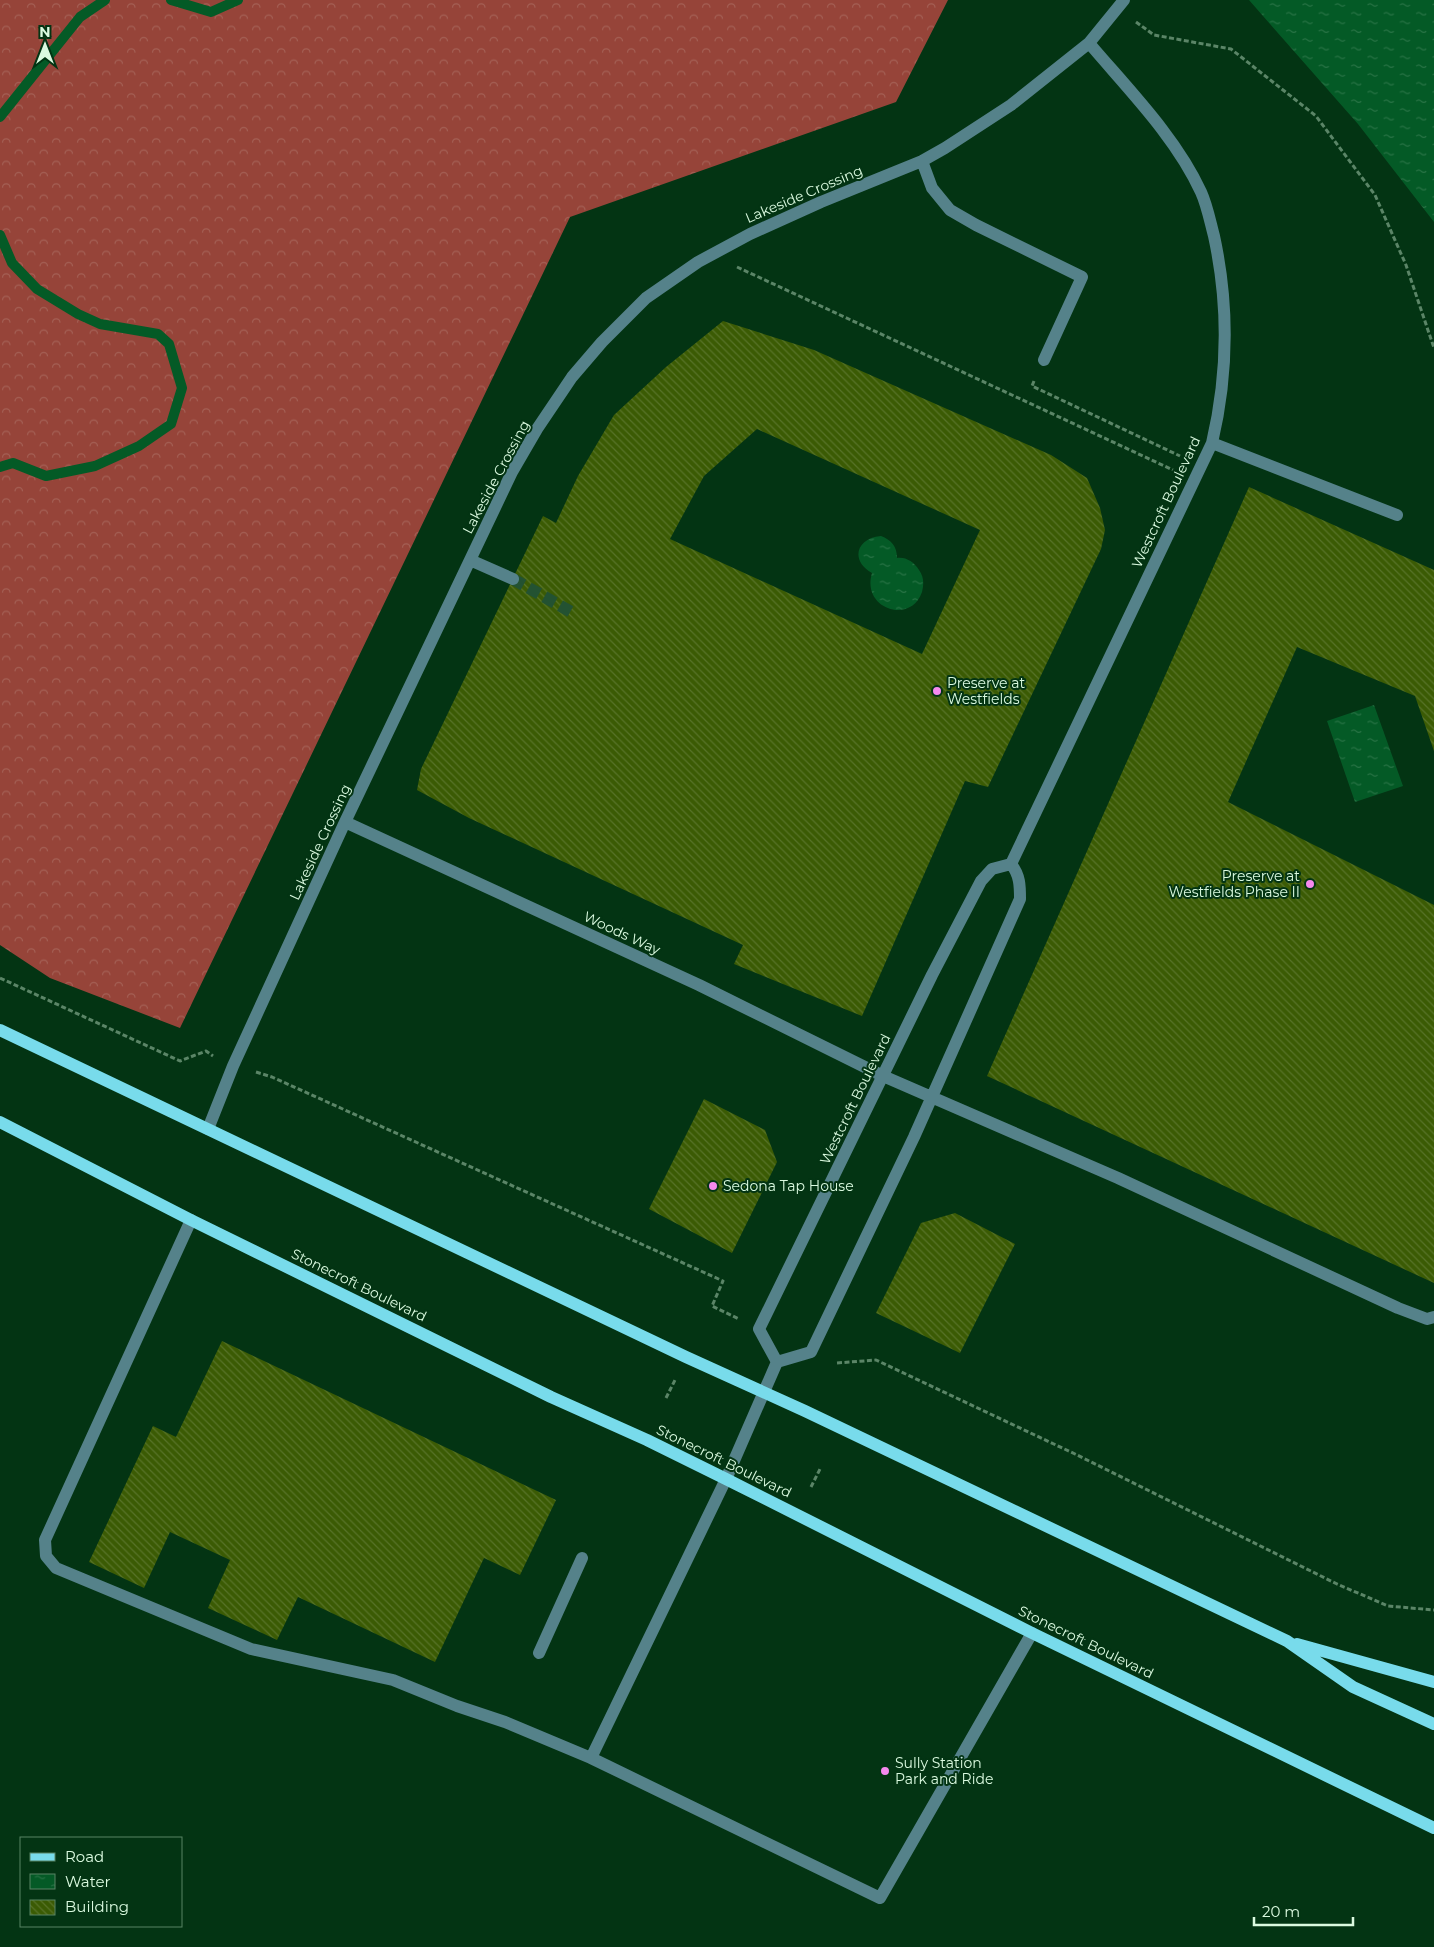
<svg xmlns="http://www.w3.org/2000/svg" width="1434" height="1947" viewBox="0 0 1434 1947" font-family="Montserrat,sans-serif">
<defs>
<pattern id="forest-crowns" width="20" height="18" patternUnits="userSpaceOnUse" patternTransform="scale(1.25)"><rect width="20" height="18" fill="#964439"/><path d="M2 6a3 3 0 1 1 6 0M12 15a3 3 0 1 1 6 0" fill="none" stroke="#a46055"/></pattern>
<pattern id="water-ripples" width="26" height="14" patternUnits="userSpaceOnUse" patternTransform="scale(1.25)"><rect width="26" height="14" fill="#045a26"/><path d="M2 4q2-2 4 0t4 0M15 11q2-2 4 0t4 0" fill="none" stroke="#287345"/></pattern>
<pattern id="building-back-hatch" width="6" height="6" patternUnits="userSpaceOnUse" patternTransform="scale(1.25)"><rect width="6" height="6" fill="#3b5b04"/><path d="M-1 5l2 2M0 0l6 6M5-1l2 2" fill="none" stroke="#577328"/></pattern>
</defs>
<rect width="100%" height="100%" fill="#033413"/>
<path fill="url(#forest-crowns)" d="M0,0H948L896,102L570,217L180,1028L50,978L0,945Z"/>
<path fill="url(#water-ripples)" d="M1249,0H1434V222L1358,124Z
M881,536C891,540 897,546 897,558C906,557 914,562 919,570C924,577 924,584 922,592C911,625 861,609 872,573C850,561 856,538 881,536Z
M1374,705L1403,786L1355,802L1327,721Z"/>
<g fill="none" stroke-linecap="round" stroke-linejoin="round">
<path stroke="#045a26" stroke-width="10" d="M171,0L211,12L238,0
M0,117L80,17L105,0
M0,235L12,263L37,289L78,314L100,324L158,334L169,344L182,388L171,424L139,446L95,466L46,476L13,463L0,467"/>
</g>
<path fill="url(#building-back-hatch)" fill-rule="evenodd" d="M723,321L814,350L1051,455L1087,478L1100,508L1105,530L1101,549L988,787L965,781L862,1016L734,964L743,945L469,818L417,790L421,769L543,516L556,523L578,476L614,415L666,367ZM757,429L980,530L922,654L670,539L704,476Z
M1249,487L1434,570V751L1415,696L1297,647L1228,802L1434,905V1283L987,1076Z
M704,1099L765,1130L777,1162L732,1253L649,1209Z
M955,1213L1015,1244L960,1353L876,1313L921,1223Z
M222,1341L556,1500L520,1575L484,1558L435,1662L298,1597L277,1640L208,1608L230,1560L170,1532L144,1588L89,1562L153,1426L176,1437Z"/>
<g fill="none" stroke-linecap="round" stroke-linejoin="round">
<path stroke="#235232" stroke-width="12" stroke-dasharray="12 6" stroke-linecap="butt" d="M513,579L573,613"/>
<path stroke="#5b8567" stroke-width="3" stroke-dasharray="5 2.5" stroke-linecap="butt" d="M1136,22L1154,35L1231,49L1316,116L1375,195L1406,265L1434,348
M737,267L1173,470
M1034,381L1032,386L1180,456
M0,978L180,1061L206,1051L213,1056
M256,1072L272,1077L723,1281L712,1306L739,1319
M837,1363L876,1360L1075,1454L1337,1584L1388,1606L1434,1610
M666,1398L676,1378
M811,1487L821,1467"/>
<path stroke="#55828a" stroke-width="12" d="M922,161L932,188L950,210L976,225L1082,277L1044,360
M1212,443L1397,515
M470,560L513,579
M345,822L699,985L883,1076L1118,1178L1398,1308L1427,1319L1434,1317
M1011,864L1212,443C1228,375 1229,305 1214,236C1210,221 1207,205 1201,192C1176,137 1127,88 1089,43
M208,1129L233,1066L345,822L512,472L537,429L572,377L602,342L646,298L698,262L750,234L821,202L922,161L945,148L1011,105L1089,43L1124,0
M191,1220L45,1540L46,1556L56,1568L251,1649L393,1680L457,1706L505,1722L591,1758L880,1898L1032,1633
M777,1362L759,1329L932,975L981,881L992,869L1011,864
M777,1362L811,1352L914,1137L1020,899C1020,886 1020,875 1011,864
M539,1653L582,1558
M591,1758L726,1479L777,1362"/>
<path stroke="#78dbeb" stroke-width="12" d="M0,1030L686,1357L805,1411L1287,1641L1353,1687L1434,1724
M0,1122L191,1220L551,1397L647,1440L726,1479L1032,1633L1434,1828
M1297,1644L1434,1682"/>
</g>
<g fill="#f589ee" stroke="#033413" stroke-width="2">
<circle cx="937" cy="691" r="5"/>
<circle cx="1310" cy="884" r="5"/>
<circle cx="713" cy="1186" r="5"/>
<circle cx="885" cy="1771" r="5"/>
</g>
<g text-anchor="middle" stroke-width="4" stroke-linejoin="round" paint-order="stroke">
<g font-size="14" fill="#dbfae0" stroke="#033413">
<text transform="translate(804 194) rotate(-23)" y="5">Lakeside Crossing</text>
<text transform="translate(496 477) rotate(-62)" y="5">Lakeside Crossing</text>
<text transform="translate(1166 502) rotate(-65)" y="5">Westcroft Boulevard</text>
<text transform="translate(320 842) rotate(-65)" y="5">Lakeside Crossing</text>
<text transform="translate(622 933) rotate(25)" y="5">Woods Way</text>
<text transform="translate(855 1099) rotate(-64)" y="5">Westcroft Boulevard</text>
<text transform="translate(359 1285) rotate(26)" y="5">Stonecroft Boulevard</text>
<text transform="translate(724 1461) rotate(26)" y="5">Stonecroft Boulevard</text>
<text transform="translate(1086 1642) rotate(26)" y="5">Stonecroft Boulevard</text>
</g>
<g font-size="14" fill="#dbfae0" stroke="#033413" text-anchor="start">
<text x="947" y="688">Preserve at<tspan x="947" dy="16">Westfields</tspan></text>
<text x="1300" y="881" text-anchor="end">Preserve at<tspan x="1300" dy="16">Westfields Phase II</tspan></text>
<text x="723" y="1191">Sedona Tap House</text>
<text x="895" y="1768">Sully Station<tspan x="895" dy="16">Park and Ride</tspan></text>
</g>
</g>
<rect x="20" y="1837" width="162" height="90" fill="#033413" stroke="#598365"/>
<rect x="30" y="1853" width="25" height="8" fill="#78dbeb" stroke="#598365"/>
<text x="65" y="1862" font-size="15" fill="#dbfae0">Road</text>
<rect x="30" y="1874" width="25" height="15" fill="url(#water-ripples)" stroke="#598365"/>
<text x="65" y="1887" font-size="15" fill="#dbfae0">Water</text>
<rect x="30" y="1900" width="25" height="15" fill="url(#building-back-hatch)" stroke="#598365"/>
<text x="65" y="1912" font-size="15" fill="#dbfae0">Building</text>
<g transform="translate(45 45)" stroke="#033413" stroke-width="4" paint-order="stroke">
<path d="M0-4L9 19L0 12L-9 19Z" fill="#dbfae0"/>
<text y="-8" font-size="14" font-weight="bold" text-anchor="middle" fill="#dbfae0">N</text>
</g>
<path d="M1254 1917v8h99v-8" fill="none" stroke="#dbfae0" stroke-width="2.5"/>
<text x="1262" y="1917" font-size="15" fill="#dbfae0" stroke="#033413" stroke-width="4" paint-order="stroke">20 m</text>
</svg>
